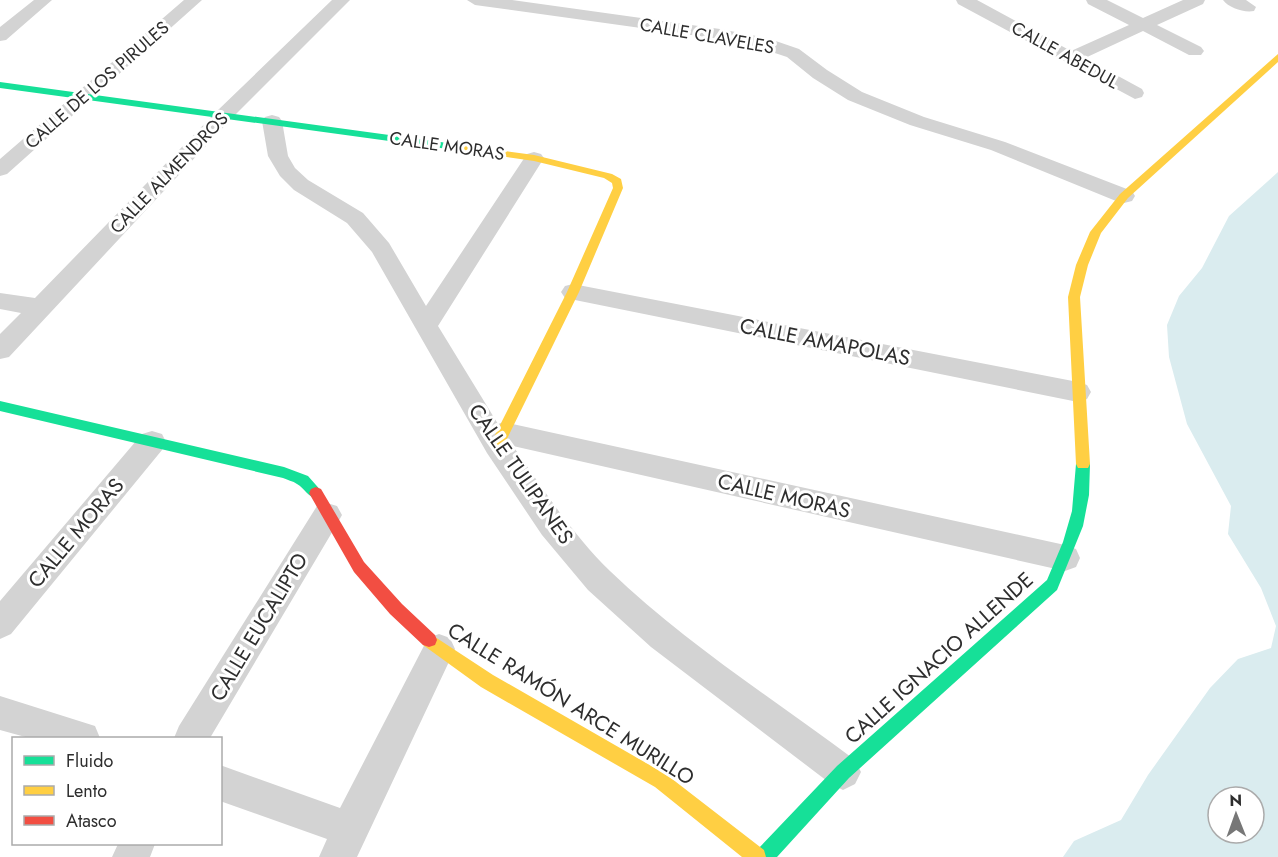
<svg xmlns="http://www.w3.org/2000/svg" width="1278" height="857" viewBox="0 0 1278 857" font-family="Jost,sans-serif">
<rect width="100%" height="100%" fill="#fff"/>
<path fill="#daecef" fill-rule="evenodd" d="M1278,172V857H1063L1074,841L1121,820L1148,775L1210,688L1238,659L1271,648L1276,626L1261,588L1228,534L1231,506L1187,424L1169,357L1167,325L1179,296L1202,268L1229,216ZM1218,797H1254V833H1218Z"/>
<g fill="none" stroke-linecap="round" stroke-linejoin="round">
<path fill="#d3d3d3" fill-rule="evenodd" d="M34,0H52L6,40L0,41V27Z
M184,0H202L7,174L0,176V159Z
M332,0H350L230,120L9,357L0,359V334L21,313L0,309V293L35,298L216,112Z
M467,0H512L720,29L767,38L799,49L827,70L862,92L924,117L1005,142L1132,191L1135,196L1132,201L1124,203L1116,201L991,150L910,125L848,100L813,78L787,57L757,47L720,39L475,5Z
M956,0H977L1071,51L1129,25L1088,4L1086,0H1107L1143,18L1183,0H1205L1203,4L1157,25L1201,47L1204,51L1201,55H1189L1143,31L1085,58L1142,89L1144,93L1142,97L1135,99L958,4Z
M1223,0H1246L1256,7L1254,11C1244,13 1229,8 1223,0Z
M272,115L279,117L282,121L288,156L295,168L308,180L363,213L389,243L426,306L527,154L534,152L541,154L544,158L438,326L498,424L504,422L1065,545L1076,549L1080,558L1076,567L1065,571L513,446C543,489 572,534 610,571C684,642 773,699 855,760L861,772L855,784L843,790L831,784L651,647L588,590L542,535L487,453L372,252L347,223L294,190L280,176L268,156L262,121L265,117Z
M573,284L1078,382L1087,385L1091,392L1087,399L1078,402L565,298L561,292L565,286Z
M152,431L162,434L166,442L162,450L11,634L0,639V601L142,434Z
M327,503L337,506L342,515L337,524L210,738H174L179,726L317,506Z
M439,634L450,638L455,649L357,857H319L327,839L220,801V765L340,808L428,638Z
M0,696L95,726L100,738H29L0,730Z
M118,844H155L150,857H112Z"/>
<path fill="#16e098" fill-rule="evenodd" d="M0,82L455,144L460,147L455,150L0,88Z
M0,401L284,467L308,476L323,493L321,497C309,501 306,489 297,484C293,481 287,480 283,478L0,411Z
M1083,458L1088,460L1090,464L1089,495L1083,526L1057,590L849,778L777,857H755L757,850L837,766L1047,580L1063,542L1072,511L1076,464L1078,460Z"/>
<path fill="#ffcf43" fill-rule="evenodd" d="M1278,54V62L1128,198L1101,233L1088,265L1080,297L1090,464L1088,468H1078L1076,464L1068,297L1076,265L1090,232L1120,194Z
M455,144L534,155L612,174L621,179L623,188L579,292L504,445L502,449H492L490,445L567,292L613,188L612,183L604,178L534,161L451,149V145Z
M429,633L493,675L667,775L764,850L766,857H742L655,787L481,687L423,645L421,640L423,635Z"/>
<path fill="#f24e42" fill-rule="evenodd" d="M316,487L321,489L364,562L402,604L435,635L437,640L435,645L429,647L423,645L390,614L354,572L309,493L311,489Z"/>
</g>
<g text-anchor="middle" stroke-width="6" stroke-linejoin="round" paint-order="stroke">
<g font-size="18" fill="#2e2e2e" stroke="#fff">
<text transform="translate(707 36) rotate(10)" y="6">CALLE CLAVELES</text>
<text transform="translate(1065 55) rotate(29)" y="6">CALLE ABEDUL</text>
<text transform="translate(97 85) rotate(-41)" y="6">CALLE DE LOS PIRULES</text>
<text transform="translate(447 146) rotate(8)" y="6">CALLE MORAS</text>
<text transform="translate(169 173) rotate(-46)" y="6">CALLE ALMENDROS</text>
</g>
<g font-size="21" fill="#2e2e2e" stroke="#fff">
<text transform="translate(825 342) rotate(11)" y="7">CALLE AMAPOLAS</text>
<text transform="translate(521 474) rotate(55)" y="7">CALLE TULIPANES</text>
<text transform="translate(784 496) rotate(13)" y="7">CALLE MORAS</text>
<text transform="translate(76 533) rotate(-50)" y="7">CALLE MORAS</text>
<text transform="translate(259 627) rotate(-59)" y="7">CALLE EUCALIPTO</text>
<text transform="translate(939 658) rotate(-42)" y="7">CALLE IGNACIO ALLENDE</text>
<text transform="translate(571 704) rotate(32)" y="7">CALLE RAMÓN ARCE MURILLO</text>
</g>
</g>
<rect x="12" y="737" width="210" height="108" fill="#ffffff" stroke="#ababab" stroke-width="1.5"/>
<rect x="24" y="756" width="30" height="9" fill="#16e098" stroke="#ababab" stroke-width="1.5"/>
<text x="66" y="767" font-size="18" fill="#2e2e2e">Fluido</text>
<rect x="24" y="786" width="30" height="9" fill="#ffcf43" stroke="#ababab" stroke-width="1.5"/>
<text x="66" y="797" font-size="18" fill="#2e2e2e">Lento</text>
<rect x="24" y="816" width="30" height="9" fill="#f24e42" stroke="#ababab" stroke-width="1.5"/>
<text x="66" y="827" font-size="18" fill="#2e2e2e">Atasco</text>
<g transform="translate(1236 815) rotate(359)"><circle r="28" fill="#ffffff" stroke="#ababab" stroke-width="1.5"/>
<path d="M0-4.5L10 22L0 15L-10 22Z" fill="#777777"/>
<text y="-9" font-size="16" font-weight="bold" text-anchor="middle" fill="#2e2e2e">N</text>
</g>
</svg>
